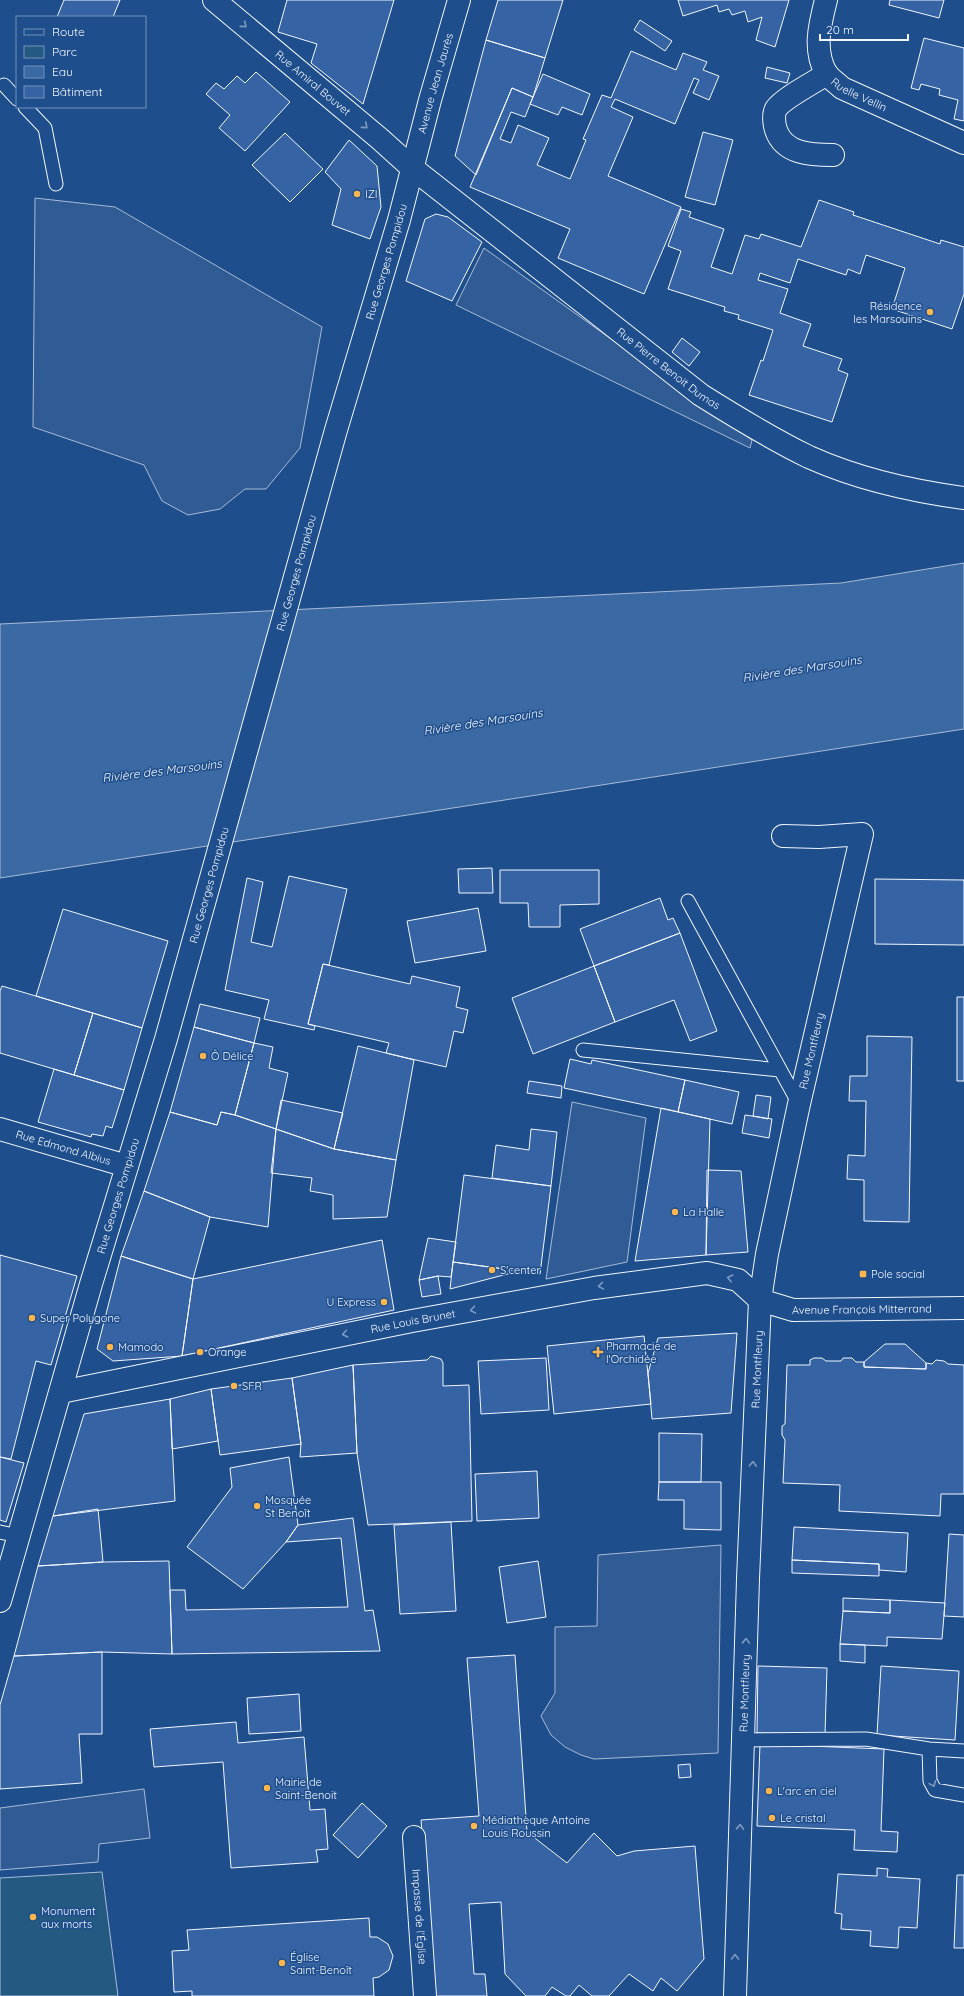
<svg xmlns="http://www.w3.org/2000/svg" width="964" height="1996" viewBox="0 0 964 1996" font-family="Quicksand,sans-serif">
<rect width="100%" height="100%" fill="#1f4e8c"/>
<path fill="#245a82" stroke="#a8bbd7" d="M102,1872L118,1996H0V1878Z"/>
<path fill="#305b95" stroke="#a8bbd7" d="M35,198L115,207L322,327L300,448L266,489H245L220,509L188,515L162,501L144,465L33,427Z
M484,248L752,440L750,448L456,305Z
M572,1102L646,1118L627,1262L546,1279Z
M721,1545L718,1753L594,1759L581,1755L565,1747L551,1735L541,1716L555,1693V1627L597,1626L598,1555Z
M144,1789L150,1838L99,1844L98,1862L0,1870V1808Z"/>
<path fill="#3b69a3" stroke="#a8bbd7" d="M964,563V729L0,878V624L841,583Z"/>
<path fill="#3563a3" stroke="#f2f6ff" d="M64,0H120L113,17H57Z
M287,0H394L363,104L311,63L317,44L278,32Z
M498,0H563L545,58L486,40Z
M678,0H789L775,47L756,40L762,17L748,22L745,11L732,15L729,9L719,12L717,5L683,16Z
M890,0H944L939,18L889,5Z
M640,20L672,41L665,51L634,30Z
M924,38L964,48V121L954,119L958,100L939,95L940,89L921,84L919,90L911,88Z
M486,40L545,58L533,97L512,88L476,175L455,156Z
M631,51L676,70L683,53L707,62L703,70L719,76L709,100L693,93L699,80L694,78L675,124L615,99L611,107L633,117L608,176L681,207L644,294L558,258L570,229L470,187L512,88L533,97L525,117L511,112L500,139L511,143L518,125L549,138L537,165L570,179L586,140L583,139L602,95L611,98Z
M767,67L790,73L787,83L765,78Z
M256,72L290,102L245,151L219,128L230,115L206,94L216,83L224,89L237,76L245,83Z
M543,74L590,94L582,115L562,107L558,115L530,104Z
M703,132L733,140L715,205L685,197Z
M285,133L323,169L290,202L252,165Z
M349,140L377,166L381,207L370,239L332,225L341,189L325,172Z
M819,200L854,212L853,215L940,244L941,240L964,247V294L952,329L892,309L905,268L866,255L860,274L848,269L846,275L798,259L790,283L760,273L758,280L788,289L780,313L811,324L803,346L842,359L838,370L848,374L832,422L749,395L761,360L763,361L773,330L738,319L739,315L724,311L725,307L668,289L681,251L668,246L681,209L691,212L689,217L724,229L711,267L732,274L745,235L759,239L761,234L801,247Z
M436,214L448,217L482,242L452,301L406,281L425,219Z
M682,338L700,352L689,366L672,352Z
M492,868L493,893H459L458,869Z
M500,870H599V904L560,905V927H529L528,903H500Z
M289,876L347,889L329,965L323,964L308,1024L315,1026L314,1030L264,1019L269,1000L225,990L247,878L263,882L251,942L272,947Z
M875,879L964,880V945L875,944Z
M660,898L668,920L673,918L680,933L594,966L580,929Z
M478,908L486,951L415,963L407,921Z
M63,909L168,941L142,1028L36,996Z
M680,933L717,1031L690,1041L674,1000L615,1022L594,966Z
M323,964L410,984L412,976L460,987L456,1007L468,1010L463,1033L454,1031L446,1067L386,1053L389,1043L308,1024Z
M594,966L615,1022L533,1054L512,998Z
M2,986L93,1013L74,1075L0,1053V991Z
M957,997H964V1081H957Z
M200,1004L260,1018L254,1043L194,1027Z
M93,1013L142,1028L124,1090L74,1075Z
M194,1027L254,1043L235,1115L221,1112L217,1125L170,1112Z
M867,1036L912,1037L909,1222L864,1221V1180L847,1179L848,1155L865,1156L866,1101H849L850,1076H867Z
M254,1043L273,1047L269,1068L288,1073L276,1129L235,1115Z
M358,1046L414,1060L396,1160L334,1149Z
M570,1059L591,1064L592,1060L685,1080L678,1112L564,1088Z
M54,1069L124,1090L112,1128L106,1126L103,1136L92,1134L91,1137L38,1122Z
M685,1080L739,1092L732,1124L678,1112Z
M529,1081L562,1086L561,1098L527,1093Z
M756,1095L771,1097L768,1119L753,1116Z
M281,1100L343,1113L334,1149L276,1129Z
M661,1108L710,1119L706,1255L635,1261Z
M170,1112L217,1125L221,1112L235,1115L276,1129L268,1227L210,1217L144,1191Z
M745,1115L772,1119L769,1138L742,1133Z
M276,1129L334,1149L396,1160L387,1217L333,1219V1195L310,1191L312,1178L271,1173Z
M531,1129L557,1132L551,1186L492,1178L496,1145L529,1150Z
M707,1170L741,1171L748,1252L706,1255Z
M464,1175L551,1186L540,1274L453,1262Z
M144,1191L210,1217L193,1279L121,1256Z
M428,1238L456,1242L451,1277L438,1276L419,1280Z
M382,1240L394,1310L182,1356L193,1279Z
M0,1255L77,1276L51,1365L36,1361L11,1459L0,1457Z
M121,1256L193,1279L182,1356L113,1361L97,1349Z
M453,1262L519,1271L450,1289Z
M438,1276L441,1294L422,1297L419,1280Z
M737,1333L731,1413L652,1419L648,1373L658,1338Z
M644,1336L651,1404L554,1414L547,1346Z
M885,1344H905L926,1363V1369L864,1367V1362Z
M431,1356L441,1359L443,1363V1386L469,1385L472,1521L368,1525L357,1453L353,1365L427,1360Z
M546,1358L549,1410L481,1414L478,1361Z
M814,1358H822L826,1361H841L843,1358H852L856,1362H864V1367L926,1369V1363L932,1364L936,1360L944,1361L948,1364L964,1365V1494H941L940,1516L839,1511L840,1485L783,1483L785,1440L782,1435V1426L785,1424L787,1365H810V1360Z
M353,1365L357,1453L300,1457L301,1444L292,1378Z
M292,1378L301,1444L220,1455L211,1389Z
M211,1389L218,1441L172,1449L170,1399Z
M170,1399L175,1501L53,1516L84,1414Z
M659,1433L702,1434L701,1482H659Z
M0,1457L24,1463L6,1522L0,1520Z
M289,1457L298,1525L286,1542L243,1589L187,1547L232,1487L230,1468Z
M537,1471L539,1518L477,1521L475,1474Z
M659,1482H721V1530L684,1529V1500H658Z
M98,1509L103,1562L38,1566L53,1516Z
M353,1518L365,1611L373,1610L380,1651L172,1654L170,1590H185L186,1610L348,1607L341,1538L286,1542L298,1525Z
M451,1522L456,1611L400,1614L394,1525Z
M794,1527L908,1533L906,1572L879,1570V1564L792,1560Z
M949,1534L964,1535V1617L944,1616Z
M792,1560L879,1564V1576L792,1573Z
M169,1561L172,1654L102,1652L14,1656L38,1566L103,1562Z
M538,1561L546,1617L507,1623L499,1567Z
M843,1598L890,1600V1613L843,1611Z
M890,1600L945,1603L942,1639L887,1637V1646L840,1644L843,1611L890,1613Z
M840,1644L865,1645V1663L840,1661Z
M102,1652V1734H79L82,1783L0,1789V1705L14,1656Z
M515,1655L527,1832L567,1863L594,1833L617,1856L634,1851L695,1846L704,1959L677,1991L661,1978L653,1991L629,1974L609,1996H592L579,1985L570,1996H566L552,1987L545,1996H526L505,1974L501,1902L469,1904L474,1974H485L487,1996H434L421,1820L479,1816L467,1658Z
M758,1666L827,1668L825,1735L757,1733Z
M881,1666L959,1671L955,1740L877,1735Z
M299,1694L301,1731L249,1734L247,1698Z
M236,1722L238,1743L304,1737L310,1810L325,1809L328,1849L316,1850L318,1862L231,1868L223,1762L154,1767L150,1729Z
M760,1744L884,1749L881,1831L898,1832L897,1852L854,1850L855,1830L757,1826Z
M690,1764L691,1777L679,1778L678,1765Z
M362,1803L387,1826L358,1858L333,1835Z
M877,1868L888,1869L887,1877L920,1879L917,1928L899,1927L898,1948L870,1946L871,1931L841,1929L842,1914L835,1913L838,1874L877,1876Z
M957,1875H964V1948H954Z
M369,1918L370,1937H377L388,1944L393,1956L389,1970L379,1977L373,1978L374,1996H192V1991L174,1992L172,1951L189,1950L187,1930Z"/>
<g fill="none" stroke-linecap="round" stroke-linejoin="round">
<g stroke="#f2f6ff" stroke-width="15">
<path id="service" d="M4,85L17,99
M25,107L45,128L56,184
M688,901L799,1104
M583,1050L780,1070
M0,1532L19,1536
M743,1740L866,1739L929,1749L964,1751
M929,1749L930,1781L935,1790L964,1795"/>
</g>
<g stroke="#f2f6ff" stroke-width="24">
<g id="minor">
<path id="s1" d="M826,0C820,24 813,49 826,73C829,78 837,83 842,88L964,143"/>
<path d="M827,74C816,81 782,99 776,109C773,114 774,124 776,130C784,154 811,155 833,155"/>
<path id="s2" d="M411,167L701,395C736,417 772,439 809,457C858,479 911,491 964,498"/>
<path id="s3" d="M0,1129L127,1166"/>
<path id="s4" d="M61,1392L412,1321L594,1288L707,1273L738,1280L760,1300L793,1310L964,1308"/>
<path id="s5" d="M414,1837L425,1996"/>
<path id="s6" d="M735,1996L748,1579L760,1300L767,1254L799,1104L862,834L819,837L783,836"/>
</g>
</g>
<g stroke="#f2f6ff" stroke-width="24">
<g id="secondary">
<path id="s7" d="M214,0L380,139L411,167"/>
<path id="s8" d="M0,1601L91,1284L166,1039L336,430L399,220L430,100L459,0"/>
</g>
</g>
<use href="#service" stroke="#1f4e8c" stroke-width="13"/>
<use href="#minor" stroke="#1f4e8c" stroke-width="22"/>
<use href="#secondary" stroke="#1f4e8c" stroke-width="22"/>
</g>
<defs><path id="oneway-chevron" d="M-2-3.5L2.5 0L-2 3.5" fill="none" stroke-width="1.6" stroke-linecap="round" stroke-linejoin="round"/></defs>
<g stroke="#7e9ac0">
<use href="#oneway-chevron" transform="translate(244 25) rotate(40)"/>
<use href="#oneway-chevron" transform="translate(365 126) rotate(40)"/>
<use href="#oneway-chevron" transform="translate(730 1278) rotate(-168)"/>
<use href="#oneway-chevron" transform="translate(601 1286) rotate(171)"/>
<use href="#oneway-chevron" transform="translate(473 1310) rotate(170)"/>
<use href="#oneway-chevron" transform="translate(345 1334) rotate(168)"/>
<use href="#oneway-chevron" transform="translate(753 1464) rotate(-87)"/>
<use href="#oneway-chevron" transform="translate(746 1641) rotate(-88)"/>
<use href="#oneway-chevron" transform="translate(933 1784) rotate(66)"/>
<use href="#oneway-chevron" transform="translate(740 1827) rotate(-88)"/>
<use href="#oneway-chevron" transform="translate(735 1957) rotate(-89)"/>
</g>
<g fill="#ffb74d" stroke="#1f4e8c" stroke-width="1.5">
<circle cx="357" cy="194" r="4"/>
<circle cx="930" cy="312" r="4"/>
<circle cx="203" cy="1056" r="4"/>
<circle cx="675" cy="1212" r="4"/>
<circle cx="492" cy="1270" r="4"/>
<rect x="859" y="1270" width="8" height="8" rx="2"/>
<circle cx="384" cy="1302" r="4"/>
<circle cx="32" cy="1318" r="4"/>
<circle cx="110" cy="1347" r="4"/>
<circle cx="200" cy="1352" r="4"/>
<path d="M596 1346h4v4h4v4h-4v4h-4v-4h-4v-4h4z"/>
<circle cx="234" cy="1386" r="4"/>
<circle cx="257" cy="1506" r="4"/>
<circle cx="267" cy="1788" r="4"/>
<circle cx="769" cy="1791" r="4"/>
<circle cx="772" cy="1818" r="4"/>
<circle cx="474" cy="1826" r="4"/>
<circle cx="33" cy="1917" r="4"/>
<circle cx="282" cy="1963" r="4"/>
</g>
<g text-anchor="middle" stroke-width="3" stroke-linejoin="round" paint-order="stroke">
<g font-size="11" fill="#f2f6ff" stroke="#1f4e8c">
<text dy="4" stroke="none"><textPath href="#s7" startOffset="129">Rue Amiral Bouvet</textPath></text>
<text dy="4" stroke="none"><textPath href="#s8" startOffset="1579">Avenue Jean Jaurès</textPath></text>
<text dy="4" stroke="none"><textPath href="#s1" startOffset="115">Ruelle Vellin</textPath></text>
<text dy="4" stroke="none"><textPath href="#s8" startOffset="1394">Rue Georges Pompidou</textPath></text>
<text dy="4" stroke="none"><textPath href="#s2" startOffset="327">Rue Pierre Benoit Dumas</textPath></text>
<text dy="4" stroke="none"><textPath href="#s8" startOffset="1070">Rue Georges Pompidou</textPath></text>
<text dy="4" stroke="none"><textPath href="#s8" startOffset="746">Rue Georges Pompidou</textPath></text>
<text dy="4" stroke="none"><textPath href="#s6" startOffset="951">Rue Montfleury</textPath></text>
<text dy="4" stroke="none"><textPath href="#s3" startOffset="66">Rue Edmond Albius</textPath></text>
<text dy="4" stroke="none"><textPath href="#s8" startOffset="422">Rue Georges Pompidou</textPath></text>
<text dy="4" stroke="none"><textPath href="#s4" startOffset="822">Avenue François Mitterrand</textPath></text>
<text dy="4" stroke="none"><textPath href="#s4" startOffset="359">Rue Louis Brunet</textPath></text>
<text dy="4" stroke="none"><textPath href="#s6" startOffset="627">Rue Montfleury</textPath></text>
<text dy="4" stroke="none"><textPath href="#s6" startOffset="303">Rue Montfleury</textPath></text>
<text dy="4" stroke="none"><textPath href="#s5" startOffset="80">Impasse de l'Église</textPath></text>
</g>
<g font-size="11" fill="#f2f6ff" stroke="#1f4e8c" text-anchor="start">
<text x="365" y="198">IZI</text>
<text x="922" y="310" text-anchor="end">Résidence<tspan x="922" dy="13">les Marsouins</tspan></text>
<text x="211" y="1060">Ô Délice</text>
<text x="683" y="1216">La Halle</text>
<text x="500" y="1274">S'center</text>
<text x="871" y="1278">Pole social</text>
<text x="376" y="1306" text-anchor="end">U Express</text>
<text x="40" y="1322">Super Polygone</text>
<text x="606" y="1350">Pharmacie de<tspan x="606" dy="13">l'Orchidée</tspan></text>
<text x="118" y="1351">Mamodo</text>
<text x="208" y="1356">Orange</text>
<text x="242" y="1390">SFR</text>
<text x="265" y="1504">Mosquée<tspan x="265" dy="13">St Benoît</tspan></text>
<text x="275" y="1786">Mairie de<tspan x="275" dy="13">Saint-Benoit</tspan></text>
<text x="777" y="1795">L'arc en ciel</text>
<text x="780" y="1822">Le cristal</text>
<text x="482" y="1824">Médiathèque Antoine<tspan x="482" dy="13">Louis Roussin</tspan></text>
<text x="41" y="1915">Monument<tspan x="41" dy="13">aux morts</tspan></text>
<text x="290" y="1961">Église<tspan x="290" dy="13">Saint-Benoît</tspan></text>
</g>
<g font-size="12" font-style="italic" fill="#f2f6ff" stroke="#1f4e8c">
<text transform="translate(802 669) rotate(-9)" y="4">Rivière des Marsouins</text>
<text transform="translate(483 722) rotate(-9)" y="4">Rivière des Marsouins</text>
<text transform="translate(162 771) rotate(-7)" y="4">Rivière des Marsouins</text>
</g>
</g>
<rect x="16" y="16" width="130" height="92" fill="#1f4e8c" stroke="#7391ba"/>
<rect x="24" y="29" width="20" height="6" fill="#1f4e8c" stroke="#7391ba"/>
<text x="52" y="36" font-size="12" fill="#f2f6ff">Route</text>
<rect x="24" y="46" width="20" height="12" fill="#245a82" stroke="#7391ba"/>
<text x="52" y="56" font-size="12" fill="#f2f6ff">Parc</text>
<rect x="24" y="66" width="20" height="12" fill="#3b69a3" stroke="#7391ba"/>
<text x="52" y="76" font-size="12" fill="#f2f6ff">Eau</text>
<rect x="24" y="86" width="20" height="12" fill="#3563a3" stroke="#7391ba"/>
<text x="52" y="96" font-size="12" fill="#f2f6ff">Bâtiment</text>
<path d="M820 34v6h88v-6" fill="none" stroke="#f2f6ff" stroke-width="2"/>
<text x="826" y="34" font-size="12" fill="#f2f6ff" stroke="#1f4e8c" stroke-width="3" paint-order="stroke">20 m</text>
</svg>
